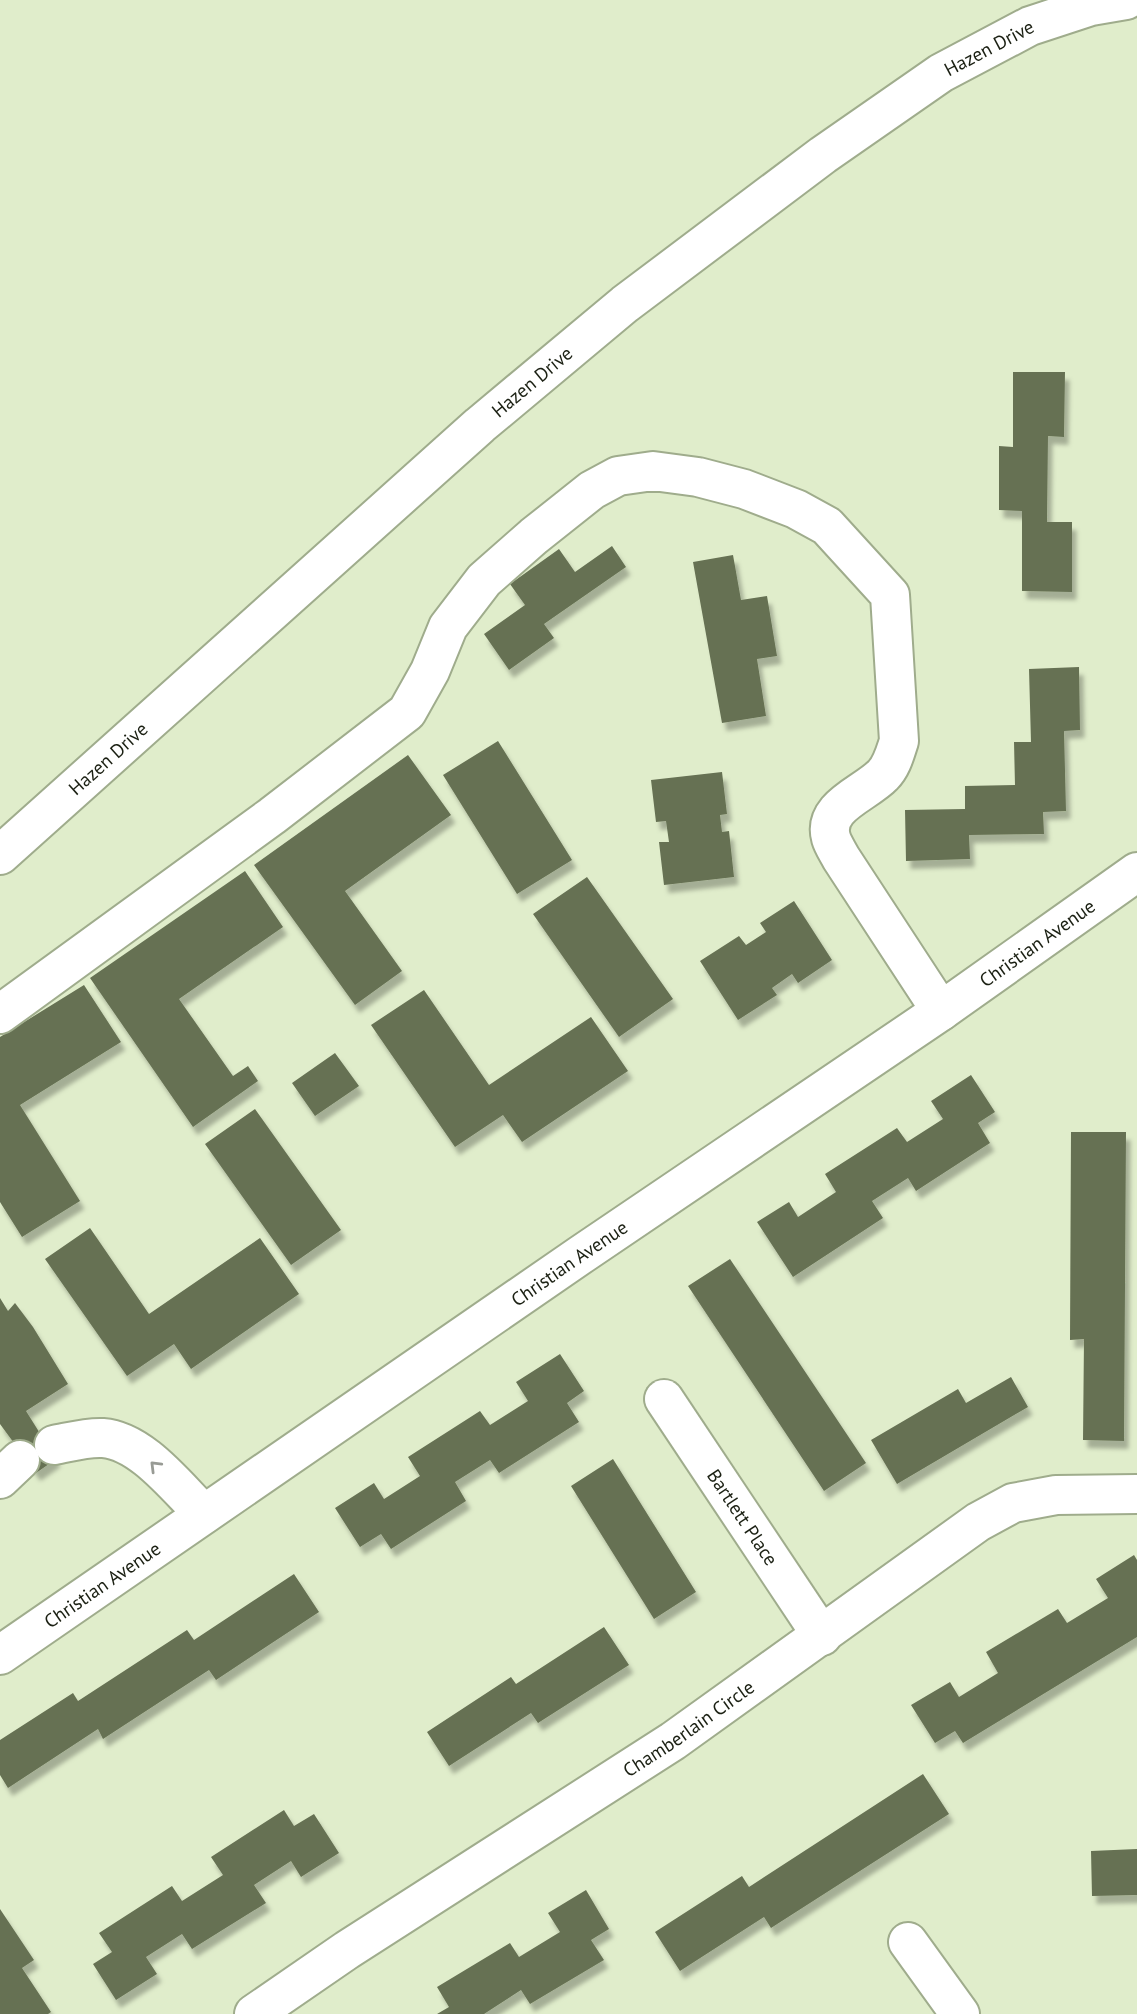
<svg xmlns="http://www.w3.org/2000/svg" width="1137" height="2014" viewBox="0 0 1137 2014" font-family="'PT Sans',sans-serif">
<defs>
<filter id="shadow"><feDropShadow dx="4.5" dy="8" stdDeviation="2" flood-color="#0004"/></filter>
</defs>
<rect width="100%" height="100%" fill="#e0edcb"/>
<path fill="#667153" filter="url(#shadow)" d="M1013,372H1065L1064,437L1048,436L1047,522H1072V592L1022,591V511L999,510V446L1013,447Z
M612,546L626,567L544,624L554,638L509,670L484,634L525,605L510,584L559,549L575,572Z
M733,555L741,600L767,596L777,656L757,659L766,716L722,723L693,562Z
M1079,667L1080,730L1064,731L1066,811L1043,812L1044,834L969,835L970,859L906,861L905,810L965,809V786L1015,785L1014,742H1031L1029,669Z
M498,741L572,860L517,894L443,775Z
M408,755L451,815L345,891L402,971L355,1005L254,865Z
M722,772L727,814L720,815L722,832L729,831L734,877L664,885L659,842H669L666,821L656,822L651,780Z
M245,871L283,927L179,999L233,1076L248,1066L258,1081L193,1127L90,978Z
M587,877L673,999L619,1037L533,914Z
M794,901L832,960L798,983L792,974L772,988L777,995L738,1020L700,961L739,936L746,945L766,932L760,923Z
M84,985L121,1042L20,1105L80,1201L22,1237L0,1202V1037Z
M424,990L489,1085L591,1017L628,1071L522,1142L503,1115L455,1147L371,1025Z
M335,1053L359,1086L315,1116L292,1083Z
M971,1075L995,1112L978,1123L990,1143L916,1191L908,1178L872,1201L883,1218L793,1277L757,1222L789,1202L798,1217L836,1192L825,1174L897,1128L907,1142L943,1119L931,1101Z
M255,1109L341,1230L291,1265L205,1144Z
M1071,1132H1126L1124,1441L1083,1440L1084,1339L1070,1340Z
M90,1228L149,1314L260,1238L299,1294L191,1369L174,1344L127,1376L45,1259Z
M730,1259L866,1463L824,1491L688,1286Z
M0,1298L8,1311L15,1303L33,1327L68,1384L26,1411L56,1459L36,1473L0,1424Z
M560,1354L584,1391L567,1403L579,1422L499,1473L490,1460L455,1482L466,1501L391,1549L381,1534L360,1547L335,1508L374,1483L384,1499L420,1476L408,1457L480,1411L490,1425L528,1401L516,1382Z
M1011,1377L1028,1407L897,1484L871,1440L958,1389L966,1403Z
M613,1459L696,1592L654,1619L571,1486Z
M1134,1555L1137,1560V1637L963,1743L955,1731L935,1743L911,1705L950,1682L959,1697L998,1673L986,1652L1058,1609L1067,1623L1108,1598L1096,1579Z
M294,1574L319,1612L216,1680L209,1670L103,1739L98,1729L8,1788L0,1775V1740L73,1693L78,1701L187,1630L194,1640Z
M604,1627L629,1665L538,1723L531,1713L449,1766L427,1732L511,1677L516,1684Z
M923,1774L949,1814L771,1928L764,1917L680,1971L655,1932L742,1876L749,1887Z
M284,1810L294,1826L314,1814L339,1853L301,1877L291,1861L254,1885L266,1903L192,1949L182,1934L146,1957L157,1974L116,2000L93,1964L112,1952L99,1933L172,1886L182,1901L223,1875L211,1857Z
M1137,1849V1895L1092,1896L1091,1851Z
M586,1890L609,1929L591,1940L604,1960L530,2004L521,1990L484,2014H437L449,2007L437,1987L510,1943L519,1957L560,1932L548,1913Z
M0,1909L34,1960L22,1968L51,2012L48,2014H0Z"/>
<g fill="none" stroke-linecap="round" stroke-linejoin="round">
<g stroke="#9fac8c" stroke-width="42">
<g id="minor">
<path id="s1" d="M0,855L480,425L625,304L823,155L941,73L1030,26L1091,6L1126,0"/>
<path d="M0,1014L272,816L407,712L430,671L448,627L484,580L534,536L592,490L618,476L653,471L698,477L744,489L796,509L827,526L890,595L899,741C895,753 892,766 883,775C865,794 822,806 831,838C833,845 838,852 841,858L941,1011"/>
<path id="s2" d="M664,1399L822,1636"/>
<path d="M54,1445C70,1442 87,1437 103,1438C142,1441 177,1488 204,1514"/>
<path d="M0,1479L20,1460"/>
<path id="s3" d="M0,1655L582,1254L941,1011L1137,872"/>
<path d="M908,1942L960,2014"/>
<path id="s4" d="M254,2014L347,1950L673,1741L978,1522L1013,1503L1056,1495L1137,1494"/>
</g>
</g>
<use href="#minor" stroke="#fff" stroke-width="38"/>
</g>
<defs><path id="oneway-chevron" d="M-2-3.5L2.5 0L-2 3.5" fill="none" stroke-width="1.6" stroke-linecap="round" stroke-linejoin="round" transform="scale(1.75)"/></defs>
<use stroke="#989b95" href="#oneway-chevron" transform="translate(155 1466) rotate(-135)"/>
<g text-anchor="middle" stroke-width="5" stroke-linejoin="round" paint-order="stroke">
<g font-size="19" fill="#1b2013" stroke="#fff">
<text dy="7" stroke="none"><textPath href="#s1" startOffset="1279">Hazen Drive</textPath></text>
<text dy="7" stroke="none"><textPath href="#s1" startOffset="712">Hazen Drive</textPath></text>
<text dy="7" stroke="none"><textPath href="#s1" startOffset="145">Hazen Drive</textPath></text>
<text dy="7" stroke="none"><textPath href="#s3" startOffset="1258">Christian Avenue</textPath></text>
<text dy="7" stroke="none"><textPath href="#s3" startOffset="691">Christian Avenue</textPath></text>
<text dy="7" stroke="none"><textPath href="#s2" startOffset="142">Bartlett Place</textPath></text>
<text dy="7" stroke="none"><textPath href="#s3" startOffset="124">Christian Avenue</textPath></text>
<text dy="7" stroke="none"><textPath href="#s4" startOffset="520">Chamberlain Circle</textPath></text>
</g>
</g>
</svg>
